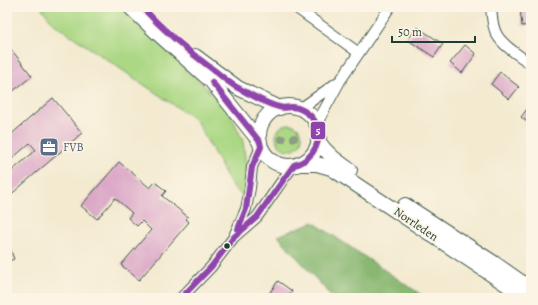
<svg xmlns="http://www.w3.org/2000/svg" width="538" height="305" viewBox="0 0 538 305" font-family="Alegreya,serif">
<rect width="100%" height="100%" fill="#fcf5e5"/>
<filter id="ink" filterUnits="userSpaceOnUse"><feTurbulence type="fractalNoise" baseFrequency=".025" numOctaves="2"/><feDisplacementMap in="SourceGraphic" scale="8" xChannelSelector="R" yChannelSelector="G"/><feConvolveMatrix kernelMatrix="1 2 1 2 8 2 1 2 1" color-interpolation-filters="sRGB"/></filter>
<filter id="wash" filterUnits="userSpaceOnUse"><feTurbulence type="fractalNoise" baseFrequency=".012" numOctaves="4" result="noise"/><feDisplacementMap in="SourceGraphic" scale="16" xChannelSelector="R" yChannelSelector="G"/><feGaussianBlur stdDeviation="0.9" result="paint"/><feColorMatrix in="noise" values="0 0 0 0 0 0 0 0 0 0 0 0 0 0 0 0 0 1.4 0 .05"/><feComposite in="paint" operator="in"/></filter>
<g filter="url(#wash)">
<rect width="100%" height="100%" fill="#f3ead0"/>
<path fill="#acd885" stroke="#668a5c" d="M41,7H122L228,109L243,141L247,174L244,198L232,186L196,120L53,23Z
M276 137a13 13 0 1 1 26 0a13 13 0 1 1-26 0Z"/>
<path fill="#89b872" stroke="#547a53" d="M313,222L426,298H333L278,236Z"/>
<g id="blocks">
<path fill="#dba8c8" d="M531,8V25L522,26L520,9Z
M417,27L443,44L434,57L408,40Z
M7,44L32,76L7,96Z
M465,45L476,54L462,73L450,63Z
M500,72L519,87L509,99L491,84Z
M53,98L82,133L7,198V175L36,150L30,143L7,163V138Z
M531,104V125L521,117Z
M119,162L150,188L155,182L166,191L162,196L188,217L186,219L189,222L139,280L121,265L151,230L142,221L137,226L128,218L132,213L115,198L97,219L81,206Z
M7,240L14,259L7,262Z
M278,281L292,291L287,298H266Z"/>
</g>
</g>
<g filter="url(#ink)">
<use href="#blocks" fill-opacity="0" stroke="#3f574b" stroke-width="1"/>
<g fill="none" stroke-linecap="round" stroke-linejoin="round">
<g stroke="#3f574b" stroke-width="12">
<path id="street" d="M295,7L359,53
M491,7C492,16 492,27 497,35C504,47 520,56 531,64
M300,109L338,82
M316,125L340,81L390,7
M235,234L246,209L250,188L252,167L261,147
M181,298L211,267L234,237L257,217L284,178L294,165"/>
</g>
<g stroke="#3f574b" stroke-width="16">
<path id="secondary" d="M130,7L154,30L211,81L260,142
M195,56L238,88L280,108
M259 136a30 30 0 1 1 60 0a30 30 0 1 1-60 0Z
M318,141C327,154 337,161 350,170
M299,164H317L331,168L527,298
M405,205L494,263L531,289"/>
</g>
<use href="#street" stroke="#fff" stroke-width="10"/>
<use href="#secondary" stroke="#fff" stroke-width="14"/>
<g stroke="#fcf5e5" stroke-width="9">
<path id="bus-1" d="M142,7C164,31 189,52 215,71C223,77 231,85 240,89C252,95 266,104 279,107C283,109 287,107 291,107C300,107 309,113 314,120C326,137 313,161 294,165L257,217L234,237L211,267L181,298
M212,82L260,142L261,147L252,167L246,209L238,229"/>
</g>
<use href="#bus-1" stroke="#8e44ad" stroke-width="6"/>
</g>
<g fill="#8e9c83">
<circle cx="294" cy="138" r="4"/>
<circle cx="282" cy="139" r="4"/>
</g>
</g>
<defs>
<g id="office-square" transform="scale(1)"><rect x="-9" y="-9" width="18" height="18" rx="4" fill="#5c6f8a" stroke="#fcf5e5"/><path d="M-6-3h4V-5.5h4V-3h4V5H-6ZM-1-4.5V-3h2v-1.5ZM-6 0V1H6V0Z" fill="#fff"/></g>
</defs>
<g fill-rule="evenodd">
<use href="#office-square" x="49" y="147"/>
</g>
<circle fill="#1f3d34" stroke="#fcf5e5" stroke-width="1.5" cx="227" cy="246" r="3.5"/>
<g text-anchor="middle" stroke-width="3.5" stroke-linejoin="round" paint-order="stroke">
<g font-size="12" fill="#4e5e75" stroke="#fcf5e5" text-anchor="start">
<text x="63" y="151">FVB</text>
</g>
<g font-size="12" fill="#1f3d34" stroke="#fcf5e5">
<text transform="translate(416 224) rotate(34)" y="4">Norrleden</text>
</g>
</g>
<rect stroke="#fcf5e5" stroke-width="1.5" x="310" y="121" width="16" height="19" rx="4" fill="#8e44ad"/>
<g font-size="11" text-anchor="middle" font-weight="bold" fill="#fff">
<text x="318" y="134">5</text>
</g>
<rect width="538" height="305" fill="none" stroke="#fcf5e5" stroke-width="24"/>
<path d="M392 36v6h83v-6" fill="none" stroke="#1f3d34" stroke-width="2"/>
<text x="398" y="36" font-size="12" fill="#1f3d34" stroke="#fcf5e5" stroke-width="3" paint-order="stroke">50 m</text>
</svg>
